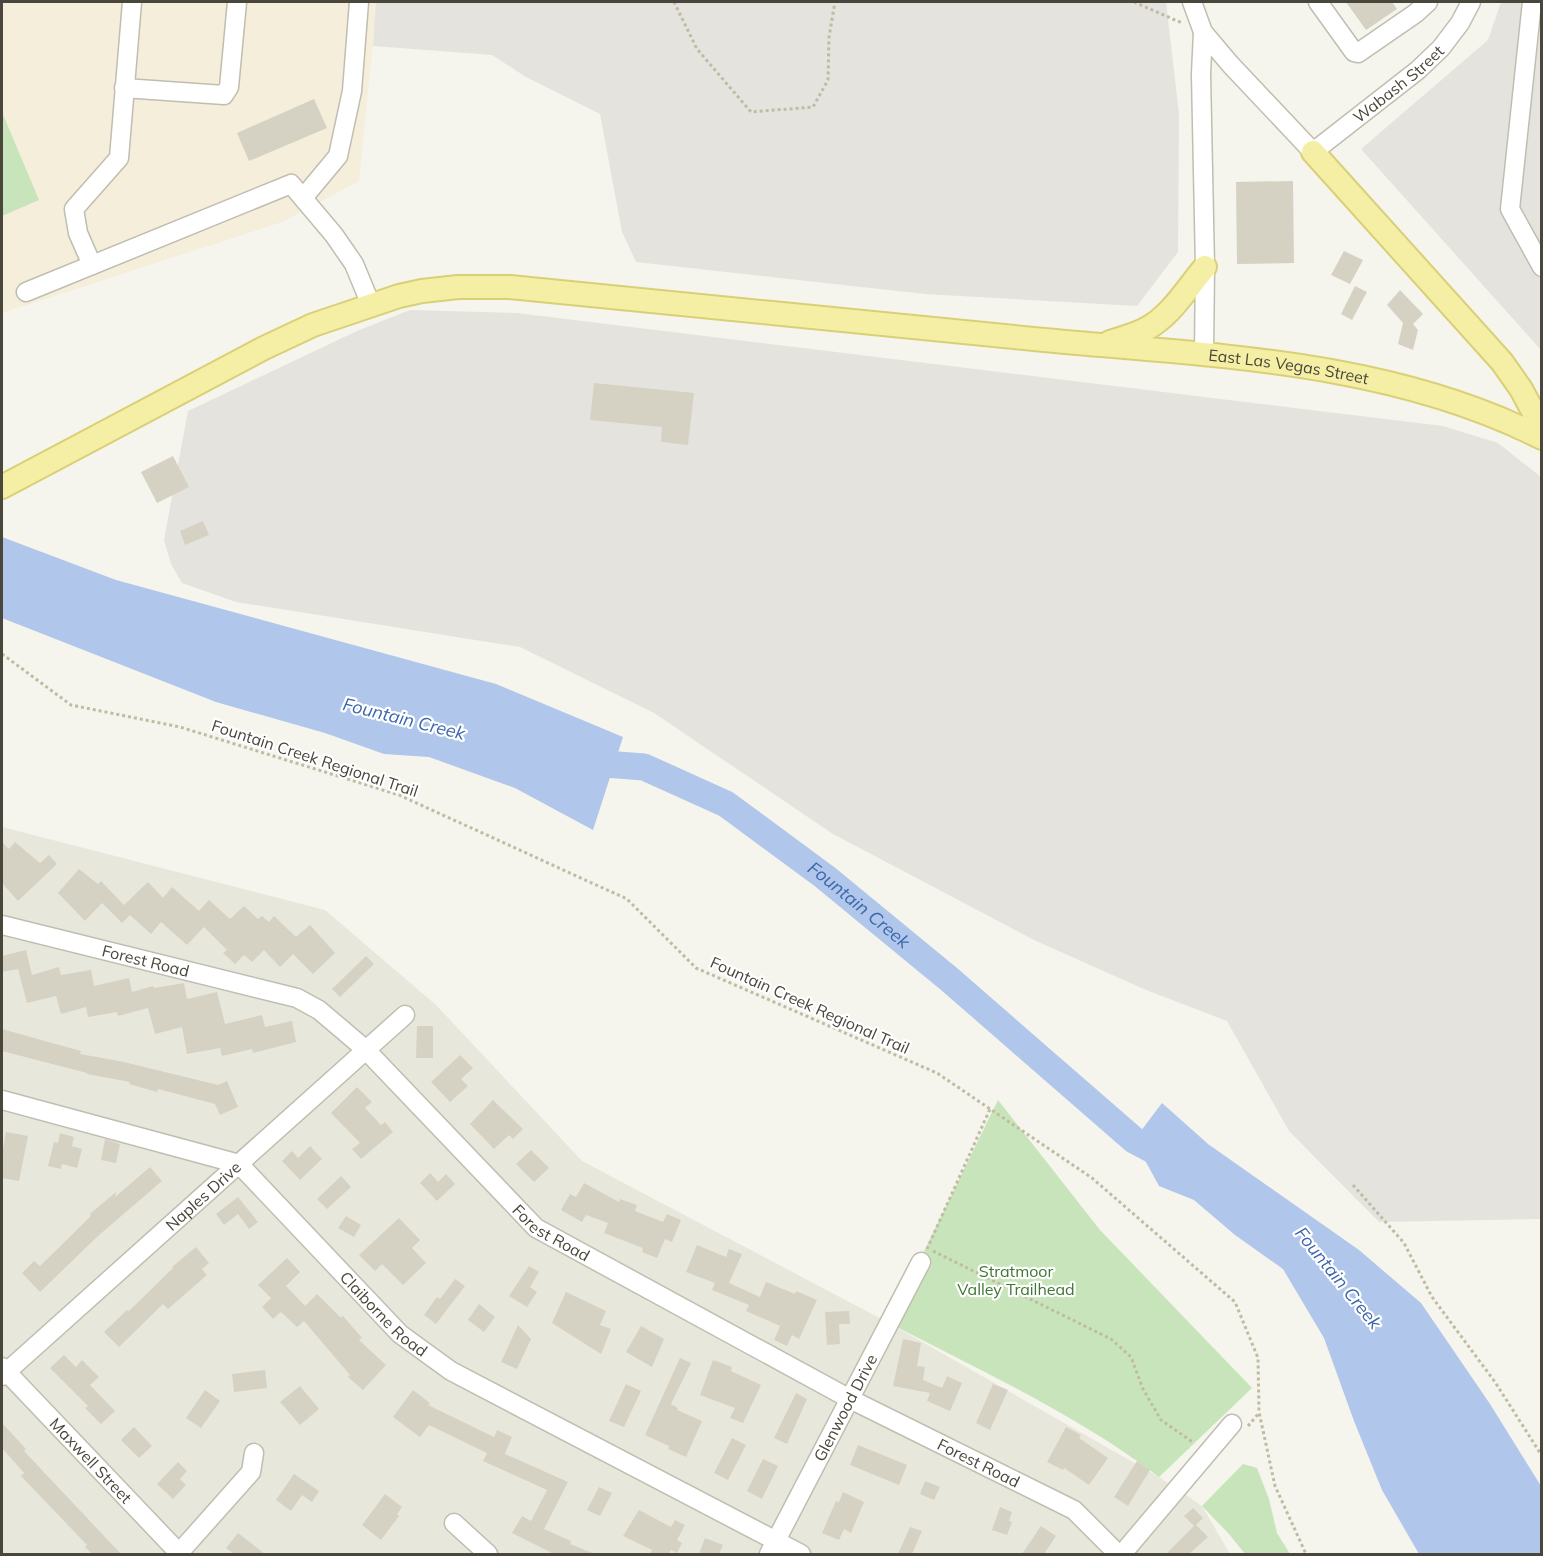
<svg xmlns="http://www.w3.org/2000/svg" width="1543" height="1556" viewBox="0 0 1543 1556" font-family="Mulish,sans-serif">
<rect width="100%" height="100%" fill="#f5f4ed"/>
<path fill="#e8e7db" d="M2,827L325,910L436,1005L582,1161L889,1323L1159,1477L1202,1506L1230,1554H2Z"/>
<path fill="#f4eedb" d="M2,2H377L359,181L282,222L2,313V216L38,200L2,112Z"/>
<path fill="#e5e3de" d="M376,2H1166L1179,114L1178,252L1137,306L925,294L636,262L622,232L600,114L526,77L492,55L373,46Z
M1501,2H1541V350L1361,149L1488,40Z
M410,310L517,313L1443,426L1498,443L1541,477V1219L1379,1222L1289,1131L1227,1021L1146,990L1034,940L833,834L654,713L520,647L236,602L182,583L171,564L164,540L188,411L357,331Z"/>
<path fill="#c8e4ba" d="M2,112L39,200L2,216Z
M998,1100L1100,1230L1252,1388L1159,1477C1076,1414 981,1371 889,1323Z
M1243,1464L1257,1468L1269,1499L1277,1533L1290,1554H1245L1229,1534L1202,1506Z"/>
<path fill="#b0c6ea" d="M2,537L116,580L496,684L623,737L593,830L515,788L429,757L384,754L325,733L216,702L2,618Z
M1162,1103L1208,1144L1359,1250L1421,1303L1490,1404L1541,1486V1554H1419L1382,1490L1354,1421L1324,1338L1283,1269L1235,1235L1194,1200L1159,1186L1134,1140Z"/>
<g fill="none" stroke-linecap="round" stroke-linejoin="round">
<path stroke="#b0c6ea" stroke-width="27" id="s1" d="M579,762L644,767L726,804L825,877L949,979L1134,1140L1166,1157"/>
</g>
<path fill="#d6d2c3" d="M1346,2H1392L1397,9L1366,30Z
M314,99L327,128L249,161L237,133Z
M1293,181L1294,263L1237,264L1236,182Z
M1344,251L1363,260L1350,284L1331,275Z
M1355,286L1367,292L1352,320L1341,314Z
M1400,290L1423,314L1413,324L1418,330L1413,350L1398,344L1403,323L1387,305Z
M594,383L694,393L688,445L661,442L662,427L590,420Z
M173,456L189,487L157,503L141,472Z
M203,521L209,535L185,545L180,531Z
M2,842L9,849L15,842L40,863L49,855L57,864L18,901L2,883Z
M79,869L98,884L101,881L124,905L148,882L163,898L172,887L199,911L209,900L230,919L244,906L258,919L262,916L269,922L274,916L296,937L310,925L335,953L313,974L293,954L280,967L264,950L252,962L244,955L235,964L223,953L227,950L204,927L187,945L161,922L151,934L130,915L122,923L102,903L85,921L58,893Z
M26,950L32,975L59,967L61,975L91,970L94,986L129,978L132,992L153,986L154,988L184,983L187,999L217,992L225,1024L262,1015L265,1027L292,1021L296,1042L253,1053L252,1049L222,1056L220,1048L187,1054L182,1027L155,1034L148,1008L118,1016L117,1012L88,1017L86,1007L61,1014L56,996L27,1003L18,969L2,972V956Z
M366,956L374,964L340,997L332,989Z
M417,1026H433V1058H416Z
M2,1029L81,1051L80,1054L124,1062L218,1085L227,1081L238,1107L220,1115L215,1104L158,1089L157,1092L129,1084L130,1082L87,1074V1073L2,1051Z
M460,1055L473,1068L461,1079L468,1086L450,1102L431,1082Z
M357,1087L372,1102L365,1108L381,1125L385,1122L393,1132L361,1159L352,1149L360,1143L331,1113Z
M493,1100L523,1129L513,1139L509,1135L494,1149L470,1124Z
M6,1132L28,1136L19,1181L2,1178V1155Z
M60,1133L74,1137L72,1146L82,1149L77,1168L62,1164L61,1169L48,1166L54,1142L58,1143Z
M105,1139L120,1144L116,1163L101,1160Z
M310,1146L322,1159L300,1180L282,1161L292,1151L298,1158Z
M531,1150L549,1168L534,1182L516,1164Z
M150,1167L162,1181L98,1236L40,1292L22,1273L34,1261L40,1266L91,1216L90,1214L116,1192L115,1197Z
M430,1173L438,1182L446,1174L455,1184L437,1201L420,1183Z
M341,1176L351,1187L327,1209L317,1199Z
M584,1183L619,1202L620,1199L637,1205L635,1211L663,1222L667,1214L681,1220L672,1242L665,1239L657,1258L642,1252L643,1248L604,1233L608,1223L586,1215L582,1222L561,1210L570,1194L576,1197Z
M238,1197L258,1222L249,1229L238,1214L224,1225L216,1214Z
M346,1216L361,1225L354,1237L338,1228Z
M399,1218L420,1240L412,1248L426,1263L403,1285L382,1264L375,1271L359,1255Z
M697,1245L726,1257L729,1249L742,1254L729,1283L760,1297L766,1282L795,1294L796,1291L817,1300L799,1339L792,1335L787,1346L774,1340L780,1326L746,1311L749,1305L712,1290L715,1283L686,1272Z
M196,1247L209,1263L202,1269L207,1275L168,1309L163,1304L119,1347L104,1332L127,1310L129,1311L173,1268L172,1267Z
M287,1258L300,1272L286,1286L305,1306L317,1294L341,1318L343,1316L362,1338L359,1340L386,1365L363,1390L348,1377L350,1375L304,1321L297,1327L281,1312L273,1319L262,1307L271,1298L258,1285Z
M529,1266L539,1272L530,1287L537,1292L527,1307L509,1296Z
M455,1279L465,1286L436,1324L424,1315L437,1297L440,1299Z
M566,1292L606,1311L600,1325L611,1329L601,1354L552,1323Z
M479,1304L495,1317L484,1332L468,1320Z
M849,1311L850,1324H839L840,1344L827,1345L825,1312Z
M518,1325L531,1339L517,1369L501,1362Z
M641,1326L664,1339L652,1367L626,1352Z
M903,1339L921,1343L917,1366L925,1367L923,1380L942,1388L947,1376L962,1383L950,1411L927,1401L930,1393L893,1386Z
M64,1355L76,1367L82,1360L99,1377L90,1385L115,1411L101,1424L85,1408L88,1406L50,1368Z
M680,1358L691,1363L671,1404L678,1408L677,1410L702,1421L686,1457L668,1449L669,1446L645,1435Z
M713,1360L732,1367L731,1371L761,1385L743,1423L730,1418L735,1408L700,1395Z
M265,1370L267,1388L234,1392L232,1374Z
M626,1384L641,1391L624,1427L609,1421Z
M993,1384L1008,1390L990,1430L976,1423Z
M300,1386L319,1409L300,1425L280,1402Z
M205,1390L220,1401L201,1428L186,1418Z
M413,1390L430,1403L428,1405L494,1437L497,1430L512,1437L505,1454L568,1482L544,1529L571,1541L570,1544L595,1554H554L512,1533L522,1516L531,1521L547,1490L483,1461L487,1453L429,1425L420,1437L393,1417Z
M796,1393L807,1399L787,1444L774,1438Z
M2,1423L26,1449L24,1451L121,1554H92L85,1547L87,1545L21,1476L24,1473L2,1448Z
M134,1427L152,1446L139,1458L121,1440Z
M1066,1427L1081,1435L1079,1438L1108,1458L1089,1485L1064,1468L1063,1470L1047,1462Z
M732,1438L746,1445L728,1480L714,1473Z
M858,1445L907,1465L899,1485L850,1465Z
M763,1459L778,1466L762,1499L747,1491Z
M1137,1461L1150,1470L1128,1506L1114,1497Z
M178,1462L187,1471L180,1479L186,1485L173,1499L157,1484Z
M294,1474L319,1491L312,1502L302,1495L291,1511L276,1500Z
M925,1481L940,1487L934,1500L920,1494Z
M599,1487L612,1493L600,1516L587,1510Z
M843,1492L864,1502L851,1533L844,1529L839,1540L822,1533L836,1501L839,1502Z
M385,1494L402,1507L397,1514L399,1516L381,1540L362,1525Z
M1000,1507L1012,1512L1009,1521L1012,1522L1007,1535L992,1530Z
M1193,1508L1203,1518L1196,1525L1208,1537L1189,1554H1166L1194,1526L1184,1516Z
M639,1510L671,1527L675,1520L685,1525L677,1540L682,1543L677,1553L671,1550L669,1554H650L652,1550L623,1536Z
M1041,1526L1056,1536L1044,1554H1022Z
M910,1527L922,1531L912,1554H898Z
M238,1533L265,1554H234L226,1548Z
M705,1538L723,1545L719,1554H699Z"/>
<g fill="none" stroke-linecap="round" stroke-linejoin="round">
<g stroke="#c0beb0" stroke-width="21">
<g id="minor">
<path id="s2" d="M1192,2L1203,32L1230,64L1313,152L1418,70L1441,48L1460,23L1471,2"/>
<path d="M1318,2L1354,52L1358,53L1416,13L1428,2"/>
<path d="M1532,2L1510,209L1542,267"/>
<path d="M1203,32L1201,74L1205,267L1204,353"/>
<path d="M124,88L224,95L229,87L237,2"/>
<path d="M303,198L338,156L352,91L359,2"/>
<path d="M92,265L78,233L74,209L119,158L132,2"/>
<path d="M26,292L291,184L334,235L354,264L371,305"/>
<path id="s3" d="M2,925L297,998L319,1010L365,1049L536,1228L850,1399L1074,1510L1118,1554"/>
<path id="s4" d="M2,1100L239,1164L400,1334L451,1371L801,1554"/>
<path id="s5" d="M2,1367L180,1554"/>
<path id="s6" d="M2,1376L405,1015"/>
<path d="M454,1523L488,1554"/>
<path d="M179,1553L251,1472L254,1453"/>
<path id="s7" d="M769,1554L921,1262"/>
<path d="M1122,1554L1232,1424"/>
</g>
</g>
<g stroke="#d9d076" stroke-width="26">
<g id="major">
<path d="M1313,152L1502,362L1521,389L1542,428"/>
<path d="M1110,342C1122,338 1135,335 1146,329C1171,316 1187,288 1205,267"/>
<path id="s8" d="M2,487L264,348L313,325L399,296L422,291L458,287H510C688,305 866,322 1044,340C1213,356 1388,360 1542,438"/>
</g>
</g>
<path stroke="#c0bca3" stroke-width="3" stroke-dasharray="3 3" stroke-linecap="butt" d="M674,2L697,49L751,112L813,107L828,80L829,37L835,2
M1134,2L1182,23
M2,654L71,705L180,727L399,795L627,899L696,968L937,1073L1092,1178L1235,1302L1258,1358L1259,1412L1275,1486L1306,1554
M1353,1185L1404,1243L1432,1297L1495,1382L1542,1456
M927,1249L990,1109
M933,1251L1111,1339L1131,1357L1143,1389L1161,1420L1194,1443
M1248,1426L1259,1413"/>
<use href="#minor" stroke="#fff" stroke-width="18"/>
<use href="#major" stroke="#f5efa6" stroke-width="22"/>
</g>
<g text-anchor="middle" stroke-width="4.5" stroke-linejoin="round" paint-order="stroke">
<g font-size="16" fill="#49463b" stroke="#fff">
<text dy="6" stroke="none"><textPath href="#s2" startOffset="304">Wabash Street</textPath></text>
<text dy="6" stroke="none"><textPath href="#s8" startOffset="1336">East Las Vegas Street</textPath></text>
<text transform="translate(315 758) rotate(18)" y="6">Fountain Creek Regional Trail</text>
<text dy="6" stroke="none"><textPath href="#s3" startOffset="148">Forest Road</textPath></text>
<text transform="translate(810 1005) rotate(24)" y="6">Fountain Creek Regional Trail</text>
<text dy="6" stroke="none"><textPath href="#s6" startOffset="270">Naples Drive</textPath></text>
<text dy="6" stroke="none"><textPath href="#s3" startOffset="652">Forest Road</textPath></text>
<text dy="6" stroke="none"><textPath href="#s4" startOffset="454">Claiborne Road</textPath></text>
<text dy="6" stroke="none"><textPath href="#s7" startOffset="165">Glenwood Drive</textPath></text>
<text dy="6" stroke="none"><textPath href="#s5" startOffset="129">Maxwell Street</textPath></text>
<text dy="6" stroke="none"><textPath href="#s3" startOffset="1138">Forest Road</textPath></text>
</g>
<g font-size="16" fill="#3e7633" stroke="#fff">
<text x="1016" y="1277">Stratmoor<tspan x="1016" dy="18">Valley Trailhead</tspan></text>
</g>
<g font-size="18" font-style="italic" fill="#3d66ac" stroke="#fff">
<text transform="translate(404 719) rotate(14)" y="6">Fountain Creek</text>
<text dy="6" stroke="none"><textPath href="#s1" startOffset="322">Fountain Creek</textPath></text>
<text transform="translate(1338 1278) rotate(51)" y="6">Fountain Creek</text>
</g>
</g>
<rect width="1543" height="1556" fill="none" stroke="#49463b" stroke-width="6"/>
</svg>
